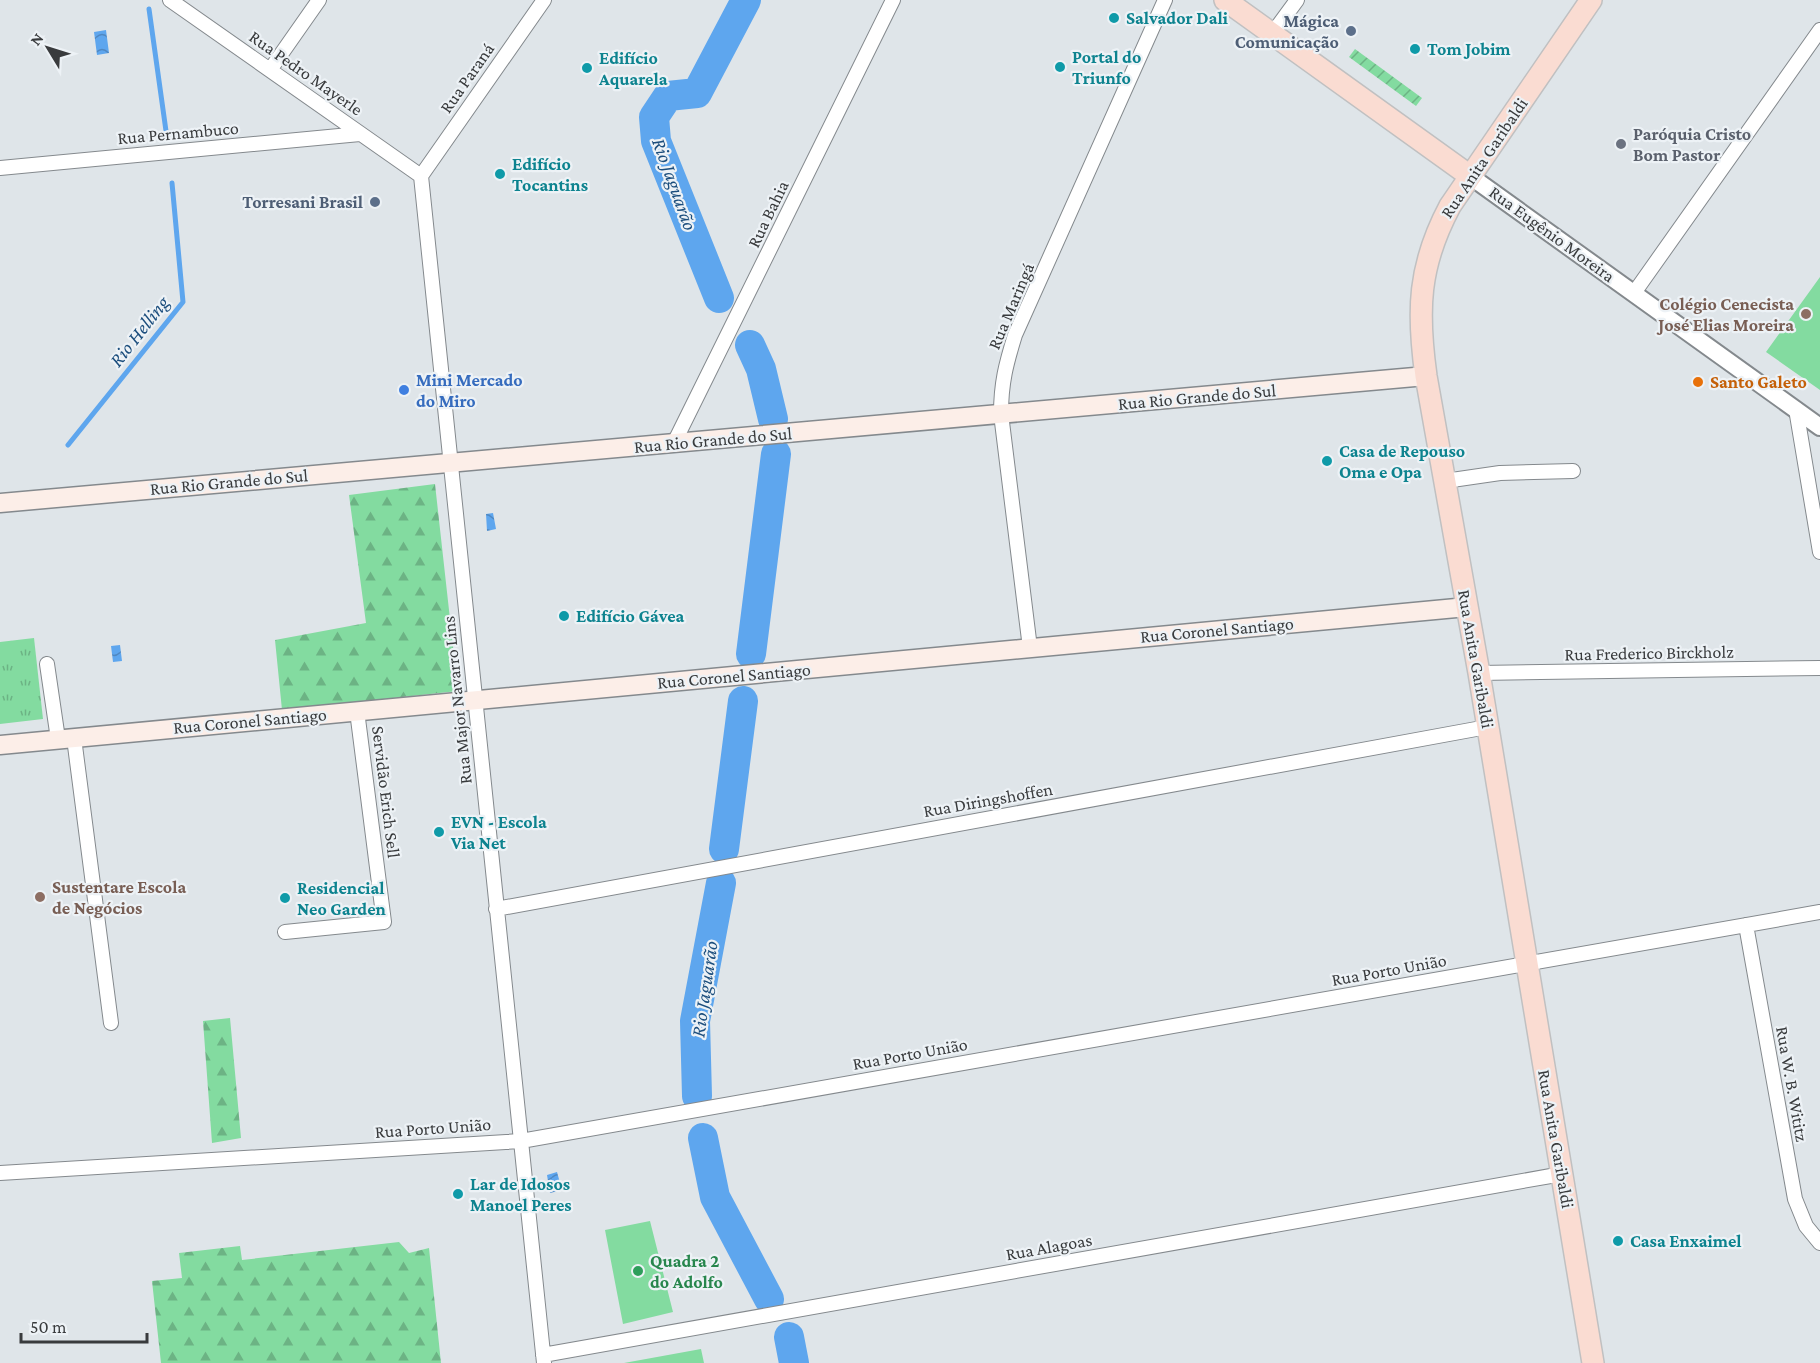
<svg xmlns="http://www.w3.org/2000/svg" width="1820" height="1363" viewBox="0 0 1820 1363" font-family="'Crimson Pro',serif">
<defs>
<pattern id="grass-tufts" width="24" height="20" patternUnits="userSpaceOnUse" patternTransform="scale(1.5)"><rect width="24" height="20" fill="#83dba0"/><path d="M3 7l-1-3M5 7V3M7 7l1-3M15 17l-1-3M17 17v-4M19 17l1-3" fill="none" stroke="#6cb384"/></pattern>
<pattern id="forest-firs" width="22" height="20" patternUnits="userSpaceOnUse" patternTransform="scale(1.5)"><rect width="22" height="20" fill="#83dba0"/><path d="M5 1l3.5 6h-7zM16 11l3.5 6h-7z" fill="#6cb384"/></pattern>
<pattern id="garden-furrows" width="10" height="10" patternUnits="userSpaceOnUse" patternTransform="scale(1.5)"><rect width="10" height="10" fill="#83dba0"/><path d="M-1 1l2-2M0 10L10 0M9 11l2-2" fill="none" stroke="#6cb384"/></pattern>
<pattern id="water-waves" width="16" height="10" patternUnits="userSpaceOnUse" patternTransform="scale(1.5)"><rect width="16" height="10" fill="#5ea6ee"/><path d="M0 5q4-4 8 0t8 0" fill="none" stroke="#4f88c2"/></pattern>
</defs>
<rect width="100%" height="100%" fill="#dfe5e9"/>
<path fill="url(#grass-tufts)" d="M34,638L43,719L0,724V642Z"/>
<path fill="url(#forest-firs)" d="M435,484L458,691L282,710L275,640L366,623L349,495Z
M230,1018L241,1138L212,1143L203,1021Z
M399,1242L409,1253L429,1248L441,1363H161L152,1281L182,1278L179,1253L240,1246L242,1260Z"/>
<path fill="url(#garden-furrows)" d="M1355,49L1422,98L1416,106L1349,57Z"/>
<path fill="#83dba0" d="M1820,277V390L1766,352Z
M650,1221L673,1312L623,1324L605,1230Z
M701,1349L704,1363H624Z"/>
<path fill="url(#water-waves)" d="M106,30L109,53L97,55L94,32Z
M493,513L496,529L487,531L486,514Z
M120,645L122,661L113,662L111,646Z
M557,1172L562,1190L550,1193L547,1175Z"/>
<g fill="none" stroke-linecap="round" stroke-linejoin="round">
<path stroke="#5ea6ee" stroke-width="5" d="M149,9L166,131
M68,445L183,302L172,183"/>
<path stroke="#5ea6ee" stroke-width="30" d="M719,298L656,141L654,117L668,96L697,93L746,0
M750,345L761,369L773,419
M751,654L776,454
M724,849L743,701
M697,1096L695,1021L721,883
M703,1138L715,1197L769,1299
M789,1337L794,1363"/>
<g stroke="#84898d" stroke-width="16">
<path id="minor" d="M170,0L421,176
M1272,34L1297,0
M270,70L319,0
M0,168L360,134
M421,176L544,1363
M421,176L544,0
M1634,293L1820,30
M1796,409L1820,552
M674,443L893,0
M1445,481L1500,473L1573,471
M1030,648L1001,414C1001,383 1006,364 1015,335L1165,0
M47,664L58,739
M1479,673L1820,668
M74,738L111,1023
M496,909L1487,727
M1746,925L1795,1199L1806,1226L1820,1243
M285,932L384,922L357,711
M0,1173L521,1141L1820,912
M543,1355L1562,1174"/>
</g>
<g stroke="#84898d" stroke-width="20">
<path id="tertiary" d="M1470,176L1820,427"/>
</g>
<g stroke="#84898d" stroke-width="21">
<path id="secondary" d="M0,503L1426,376
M0,745L1467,607"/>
</g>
<g stroke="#c0c0c1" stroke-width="24">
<path id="primary" d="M1225,0L1470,176
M1591,0L1450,206C1418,266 1417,311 1426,376L1479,673L1593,1363"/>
</g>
<use href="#minor" stroke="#fff" stroke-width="14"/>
<use href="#tertiary" stroke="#fff" stroke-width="16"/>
<use href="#secondary" stroke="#fceee8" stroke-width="18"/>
<use href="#primary" stroke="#fadcd2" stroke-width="21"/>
</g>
<g fill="#0f9aa8" stroke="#edf2f6" stroke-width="2">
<circle cx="1114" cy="18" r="6"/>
<circle cx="1415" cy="49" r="6"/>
<circle cx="1060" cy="67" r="6"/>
<circle cx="587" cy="68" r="6"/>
<circle cx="500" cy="174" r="6"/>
<circle cx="1327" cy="461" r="6"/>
<circle cx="564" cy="616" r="6"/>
<circle cx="439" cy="832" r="6"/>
<circle cx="285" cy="898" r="6"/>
<circle cx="458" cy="1194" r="6"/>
<circle cx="1618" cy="1241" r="6"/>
</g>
<g fill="#5c6f8a" stroke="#edf2f6" stroke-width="2">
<circle cx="1351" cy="31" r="6"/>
<circle cx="375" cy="202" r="6"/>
</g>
<circle fill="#6b7280" stroke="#edf2f6" stroke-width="2" cx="1621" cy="144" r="6"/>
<g fill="#8d6e63" stroke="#edf2f6" stroke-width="2">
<circle cx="1806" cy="314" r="6"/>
<circle cx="40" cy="897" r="6"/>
</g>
<circle fill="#e8710a" stroke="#edf2f6" stroke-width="2" cx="1698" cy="382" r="6"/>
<circle fill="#3f7fe0" stroke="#edf2f6" stroke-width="2" cx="404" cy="390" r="6"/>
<circle fill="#2e9e5b" stroke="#edf2f6" stroke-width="2" cx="638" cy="1271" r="6"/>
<g text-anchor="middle" stroke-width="4.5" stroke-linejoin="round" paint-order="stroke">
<g font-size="18" font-weight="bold" fill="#0d838f" stroke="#edf2f6" text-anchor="start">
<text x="1126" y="24">Salvador Dali</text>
<text x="1427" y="55">Tom Jobim</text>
<text x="1072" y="63">Portal do<tspan x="1072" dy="21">Triunfo</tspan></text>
<text x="599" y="64">Edifício<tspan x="599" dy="21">Aquarela</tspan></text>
<text x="512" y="170">Edifício<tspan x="512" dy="21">Tocantins</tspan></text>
<text x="1339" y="457">Casa de Repouso<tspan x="1339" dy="21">Oma e Opa</tspan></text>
<text x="576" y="622">Edifício Gávea</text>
<text x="451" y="828">EVN - Escola<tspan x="451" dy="21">Via Net</tspan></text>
<text x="297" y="894">Residencial<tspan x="297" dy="21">Neo Garden</tspan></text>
<text x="470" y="1190">Lar de Idosos<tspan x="470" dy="21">Manoel Peres</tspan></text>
<text x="1630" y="1247">Casa Enxaimel</text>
</g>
<g font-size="18" font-weight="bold" fill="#4e5e75" stroke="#edf2f6" text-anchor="end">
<text x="1339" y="27">Mágica<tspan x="1339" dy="21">Comunicação</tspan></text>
<text x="363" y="208">Torresani Brasil</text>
</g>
<g font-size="18" fill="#393b3d" stroke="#edf2f6">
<text transform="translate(306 73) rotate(35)" y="6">Rua Pedro Mayerle</text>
<text transform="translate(467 78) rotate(-55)" y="6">Rua Paraná</text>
<text transform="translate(178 133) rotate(-5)" y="6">Rua Pernambuco</text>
<text transform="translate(1484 158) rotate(-56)" y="6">Rua Anita Garibaldi</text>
<text transform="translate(768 214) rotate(-64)" y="6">Rua Bahia</text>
<text transform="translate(1552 234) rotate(36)" y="6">Rua Eugênio Moreira</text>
<text transform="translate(1011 306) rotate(-67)" y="6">Rua Maringá</text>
<text transform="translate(1197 397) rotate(-5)" y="6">Rua Rio Grande do Sul</text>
<text transform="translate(713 440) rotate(-5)" y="6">Rua Rio Grande do Sul</text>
<text transform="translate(229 482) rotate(-5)" y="6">Rua Rio Grande do Sul</text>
<text transform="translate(1217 630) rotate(-5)" y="6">Rua Coronel Santiago</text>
<text transform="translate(1649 653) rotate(-1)" y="6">Rua Frederico Birckholz</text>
<text transform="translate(1476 659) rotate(80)" y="6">Rua Anita Garibaldi</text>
<text transform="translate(734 676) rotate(-5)" y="6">Rua Coronel Santiago</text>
<text transform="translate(457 700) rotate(-96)" y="6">Rua Major Navarro Lins</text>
<text transform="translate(250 721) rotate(-5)" y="6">Rua Coronel Santiago</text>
<text transform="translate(386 792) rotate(83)" y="6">Servidão Erich Sell</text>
<text transform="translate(988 800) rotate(-10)" y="6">Rua Diringshoffen</text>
<text transform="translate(1389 970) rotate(-10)" y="6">Rua Porto União</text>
<text transform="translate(910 1054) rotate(-10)" y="6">Rua Porto União</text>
<text transform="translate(1792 1084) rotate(80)" y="6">Rua W. B. Wititz</text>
<text transform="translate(433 1128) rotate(-4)" y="6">Rua Porto União</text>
<text transform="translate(1556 1139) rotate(80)" y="6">Rua Anita Garibaldi</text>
<text transform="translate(1049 1247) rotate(-10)" y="6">Rua Alagoas</text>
</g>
<g font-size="18" font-weight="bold" fill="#5b616d" stroke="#edf2f6" text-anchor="start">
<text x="1633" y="140">Paróquia Cristo<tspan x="1633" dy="21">Bom Pastor</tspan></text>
</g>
<g font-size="18" font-weight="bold" fill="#785e54" stroke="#edf2f6" text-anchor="end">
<text x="1794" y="310">Colégio Cenecista<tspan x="1794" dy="21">José Elias Moreira</tspan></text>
<text x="52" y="893" text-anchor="start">Sustentare Escola<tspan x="52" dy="21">de Negócios</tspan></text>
</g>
<g font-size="18" font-weight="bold" fill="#366cbe" stroke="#edf2f6" text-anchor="start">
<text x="416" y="386">Mini Mercado<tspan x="416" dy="21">do Miro</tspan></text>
</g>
<g font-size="18" font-weight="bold" fill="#c56008" stroke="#edf2f6" text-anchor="start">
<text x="1710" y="388">Santo Galeto</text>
</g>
<g font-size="18" font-weight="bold" fill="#27864d" stroke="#edf2f6" text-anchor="start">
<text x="650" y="1267">Quadra 2<tspan x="650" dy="21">do Adolfo</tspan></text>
</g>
<g font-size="20" font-style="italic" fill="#1c4e7d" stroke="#edf2f6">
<text transform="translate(675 184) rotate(70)" y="7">Rio Jaguarão</text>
<text transform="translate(139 331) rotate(-52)" y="7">Rio Helling</text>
<text transform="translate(704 989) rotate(-82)" y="7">Rio Jaguarão</text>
</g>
</g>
<g transform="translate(48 48) rotate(308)" stroke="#edf2f6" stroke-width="4.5" paint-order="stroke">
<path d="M0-4.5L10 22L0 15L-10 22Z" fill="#393b3d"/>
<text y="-9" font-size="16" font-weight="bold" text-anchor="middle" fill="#393b3d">N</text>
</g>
<path d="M21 1333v9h126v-9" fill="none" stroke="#393b3d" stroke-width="3"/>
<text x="30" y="1333" font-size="18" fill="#393b3d" stroke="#edf2f6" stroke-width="4.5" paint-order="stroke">50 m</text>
</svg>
